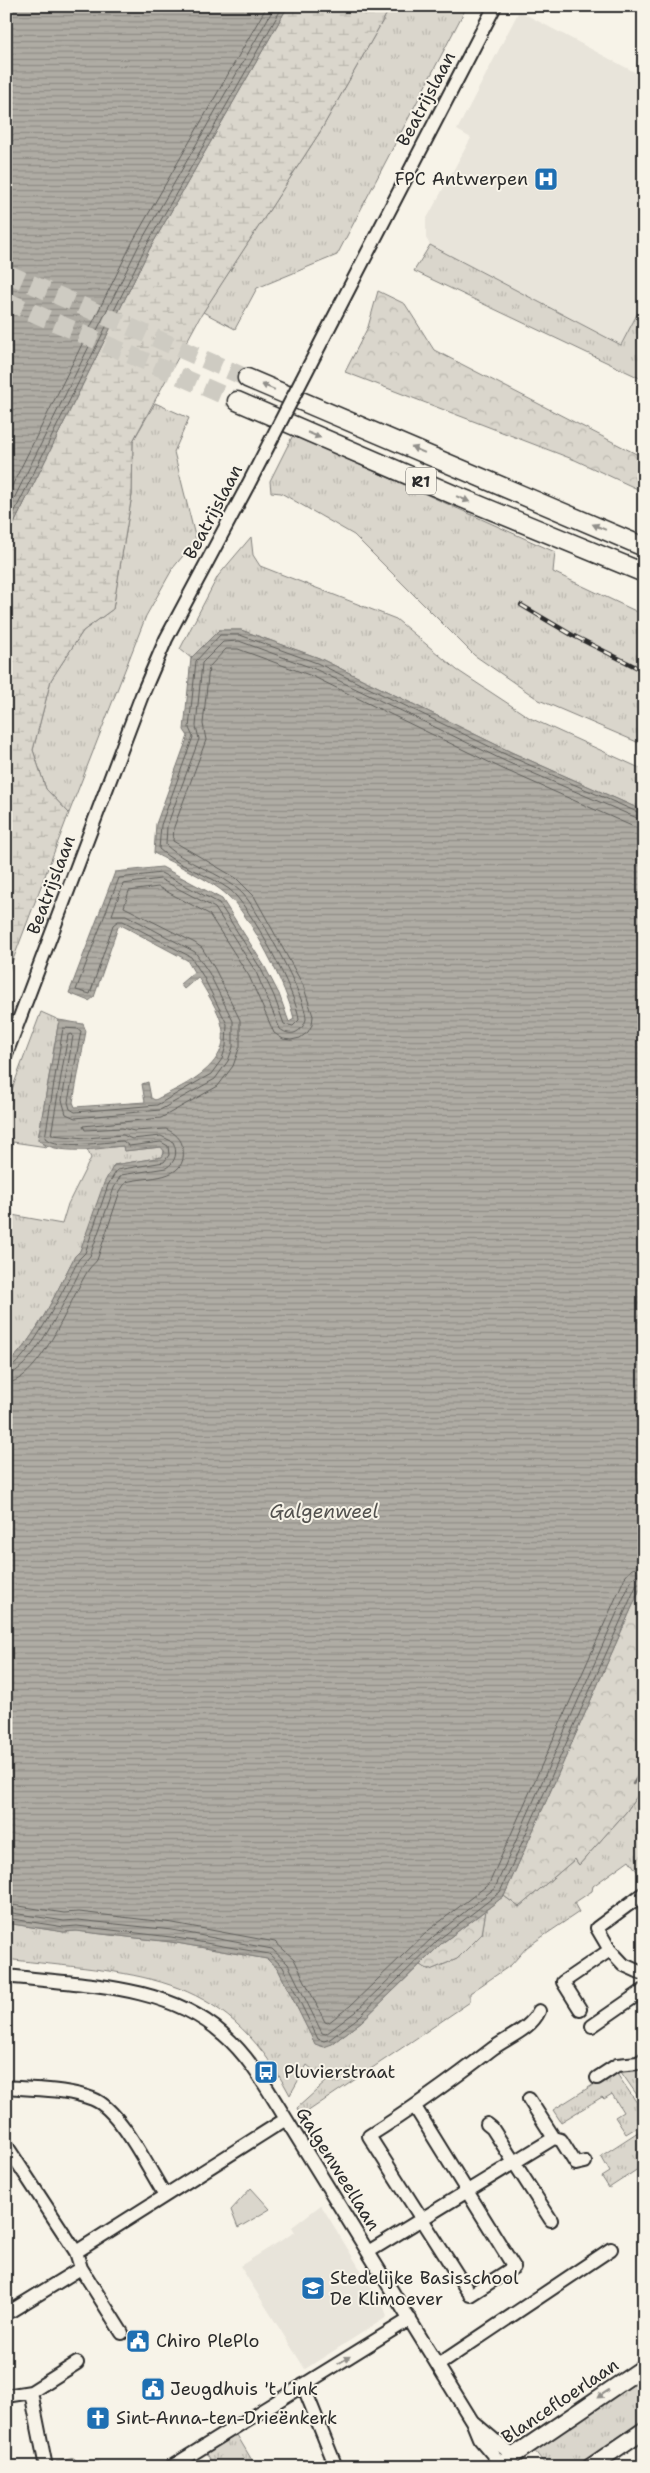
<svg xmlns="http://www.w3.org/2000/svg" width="650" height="2473" viewBox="0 0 650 2473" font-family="'Shantell Sans',sans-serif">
<defs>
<pattern id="grass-tufts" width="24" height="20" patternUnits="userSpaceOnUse" patternTransform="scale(1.25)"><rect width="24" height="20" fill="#dad6cc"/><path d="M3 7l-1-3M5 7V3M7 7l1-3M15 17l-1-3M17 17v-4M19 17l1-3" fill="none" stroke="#bbb8af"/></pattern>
<pattern id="forest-crowns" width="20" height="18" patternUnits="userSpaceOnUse" patternTransform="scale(1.25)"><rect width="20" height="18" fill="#dad6cc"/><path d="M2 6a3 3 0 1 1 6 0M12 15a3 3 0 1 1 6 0" fill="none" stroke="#bbb8af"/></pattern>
<pattern id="wetland-marsh" width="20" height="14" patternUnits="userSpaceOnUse" patternTransform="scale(1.25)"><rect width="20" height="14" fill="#dad6cc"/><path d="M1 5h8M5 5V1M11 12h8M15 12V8" fill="none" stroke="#bbb8af"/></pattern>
<pattern id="water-rules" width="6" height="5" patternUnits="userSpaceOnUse" patternTransform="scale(1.25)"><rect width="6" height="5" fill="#afaca4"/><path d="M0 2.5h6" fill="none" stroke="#8f8c86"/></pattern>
</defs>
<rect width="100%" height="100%" fill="#f7f3e8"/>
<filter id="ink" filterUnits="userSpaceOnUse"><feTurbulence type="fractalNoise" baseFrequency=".02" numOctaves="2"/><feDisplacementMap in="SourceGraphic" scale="10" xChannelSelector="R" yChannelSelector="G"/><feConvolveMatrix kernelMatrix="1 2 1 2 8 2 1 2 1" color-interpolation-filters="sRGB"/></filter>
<g filter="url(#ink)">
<path fill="#e8e4da" d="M519,11L644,77V301L621,345L430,245L426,238V220L471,138L457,130Z
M321,2205L385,2310L387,2317L305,2369L240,2266L295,2232L292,2227Z"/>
<path fill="url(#grass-tufts)" stroke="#82807c" d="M391,6H467L337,255L257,288L235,329L203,312L320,132Z
M430,245L621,345L644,301V380L414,271Z
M155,403L189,418L174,452L196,540L173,568L146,616L69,813L46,789L33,750L51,680L83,631L113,609L132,495L133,441Z
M293,435L555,552L553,572L644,615V745L539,700L474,655L354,535L281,493L271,492L270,481Z
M251,537L253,555L260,566L396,619L457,670L530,718L644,770V811L511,752L319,658L241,630H219L191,658L180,649L218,576Z
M41,1012L59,1020L38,1139L47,1147L13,1142L6,1176V1105Z
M123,1146L124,1151L161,1147L164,1149L163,1157L114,1165L80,1251L75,1256C55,1294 38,1336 6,1366V1214L62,1224L68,1204L91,1158L87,1149Z
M644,1786V1881L629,1860L593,1886L592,1891L574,1903L579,1912L527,1947L511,1965L470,1993V2002L301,2116L297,2108L327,2081L307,2065L290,2095C222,1967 133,1975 6,1959V1923L64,1932L76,1931L171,1942L267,1959L278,1969L315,2043L332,2044L362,2021L420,1965L430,1970L457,1959L482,1934L486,1910L504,1896L519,1907L575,1859L579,1865L626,1812Z
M644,2061V2105L621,2072Z
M615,2071L644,2113V2123L626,2134L615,2117L623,2112L612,2094L604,2099L602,2097L561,2122L553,2110Z
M644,2128V2165L609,2188L602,2177L610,2172L601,2156Z
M644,2374V2424L580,2467H547L535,2451L538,2447Z
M234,2430L256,2467H197L210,2459L204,2449Z
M74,2458L77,2461L91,2463L95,2461L109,2467H59L56,2462Z"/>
<path fill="url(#forest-crowns)" stroke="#82807c" d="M378,291L405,304L434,350L644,458V492L575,460L345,372L368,327Z
M644,1580V1786L626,1812L579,1865L575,1859L519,1907L504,1896Z
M486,1910L482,1934L457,1959L430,1970L420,1965L441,1944Z"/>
<path fill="url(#wetland-marsh)" stroke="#82807c" d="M288,6H391L320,132L200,317L133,441L132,495L113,609L83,631L51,680L33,750L46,789L69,813L6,978V540L149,250Z"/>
<path fill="#dad6cc" stroke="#82807c" d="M251,2188L270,2209L238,2228L231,2210Z"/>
<path fill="url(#water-rules)" stroke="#7a7874" d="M6,6H288L149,250L6,540Z
M219,630H241L319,658L511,752L644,811V1580L504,1896L441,1944L362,2021L332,2044L324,2047L315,2044L278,1969L267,1959L171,1942L76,1931L64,1932L6,1923V1366C38,1336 55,1294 75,1256L80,1251L104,1183L114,1165L162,1157L165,1152L161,1147L124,1151L123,1146C98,1148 59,1157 38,1140L59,1020L83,1024L86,1031L73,1102L75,1107L145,1102L142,1084L148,1082L151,1098L155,1100C182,1086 232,1066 222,1026C219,1010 206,992 198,977L184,989L180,984L194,972L187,960L121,925L118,927L94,997L89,1001L69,993L115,872L162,867L222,899L265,967L279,994L289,1022L294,1019C288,989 250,914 227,895C211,880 174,864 154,853L156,824L188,736L184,730L191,658Z"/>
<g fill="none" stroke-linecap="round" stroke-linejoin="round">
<path stroke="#605f5b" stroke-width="1" d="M6,498L133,241L267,6
M6,515L139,245L275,6
M6,529L145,248L283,6
M6,1369C27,1367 68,1280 79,1259L85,1253L108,1185L117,1170L164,1162L169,1155L168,1146L161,1142L129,1146L123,1141C104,1142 58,1150 45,1138L63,1028L78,1029L81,1031L68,1102L70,1109L75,1112L157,1105L211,1074L222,1059L226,1046L227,1024L203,976L191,957L123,921H118L113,925L90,994L76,990L119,878L161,873L219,903L261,969L274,996L284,1024L293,1026L299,1020C298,995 249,904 229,889C208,874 178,867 159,849L161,825L193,737L189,728L196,661L220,635H240L317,663L509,756L644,815
M6,1375C32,1374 72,1286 84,1263L90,1256L114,1188L121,1175L166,1168C176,1162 178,1152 173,1142L161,1136L132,1139L123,1135L86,1138L51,1135L68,1035L72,1034L73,1036L62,1100L66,1114L75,1118L160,1110L215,1079L228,1061L233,1047V1021L209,973L195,952L126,915H112L123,884L160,879L215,908L256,972L280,1029C284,1032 288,1034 294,1033C300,1031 305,1025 306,1019C306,997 262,919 248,900C227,872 190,868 166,845L167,826L199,739L196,726L202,663L223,642L239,641L315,669L507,762L644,821
M6,1383C41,1382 72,1294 89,1269C92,1265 95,1263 97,1260L120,1191L126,1182C146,1176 188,1182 183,1149C182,1139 175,1133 166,1129L134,1131L122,1128L85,1130L83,1126L161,1118L218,1086L233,1066L240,1046V1020L215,969L202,948L195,943L124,907L129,891L158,887L209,914L249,976L274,1033L283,1039L291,1040L300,1038L308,1032L312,1025L313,1016L303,985L254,896L236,878L173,841L174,827L206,740L203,724L209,667L226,649H238L312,676L503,769L634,827L644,829
M6,1904L64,1913L79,1912L173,1923L275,1942L294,1959L325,2022L328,2023L350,2006L429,1930L489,1884L625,1577L632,1569L644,1566
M6,1912L64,1921L78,1920L172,1930L272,1949L288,1964L322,2033L326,2034L355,2012L434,1936L495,1888L631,1581L636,1575L644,1574
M6,1918L64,1927L77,1926L171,1937L269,1954L283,1967L318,2039L324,2041L330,2039L359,2017L438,1940L500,1892L637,1584L644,1580"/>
<path stroke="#7a7874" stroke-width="2.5" d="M633,1784L644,1767"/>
<path stroke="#cecbc2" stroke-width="18" stroke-dasharray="18 9" stroke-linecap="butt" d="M6,273L247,378
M6,301L237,401"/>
<g stroke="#2b2b2b" stroke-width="16">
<path id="minor" d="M327,331L495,6
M6,1054L142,695L166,639L248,485
M610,1950L597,1928L644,1893
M6,1976C79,1985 166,1983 223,2034C250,2057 268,2090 286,2119L472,2421L479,2438L501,2464L497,2467
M580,2009L563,1982L610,1950L624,1965L644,1974
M592,2026L644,1990
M597,2078L617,2065L638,2063L644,2059
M6,2087C35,2090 65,2088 93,2099C120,2109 149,2170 165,2195
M529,2099L554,2138
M415,2107L514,2267L470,2295
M487,2124L492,2128L551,2220
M6,2145L76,2252
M368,2252L554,2138L561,2140L576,2164L585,2162
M81,2268L122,2333
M467,2290L369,2136C412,2109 452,2080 492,2049C508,2037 531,2029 539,2011
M6,2314L81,2268L76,2252L286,2119
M438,2365L611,2249
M303,2385L336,2467
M31,2392L46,2467
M6,2396L31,2392L77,2363
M472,2421L513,2456
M171,2467L410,2319"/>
</g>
<g stroke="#2b2b2b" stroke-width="19">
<path id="major" d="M504,2467L501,2464L644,2367
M590,2467L644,2430"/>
</g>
<g stroke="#2b2b2b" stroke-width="21">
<path id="highway" d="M247,378L644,547
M237,401L452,494L644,573"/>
</g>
<use href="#minor" stroke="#f7f3e8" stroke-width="12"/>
<use href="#major" stroke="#f7f3e8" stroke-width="15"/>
<use href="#highway" stroke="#f7f3e8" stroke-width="18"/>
<g stroke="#2b2b2b" stroke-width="4.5">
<path id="rail" d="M521,605L572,635L644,671"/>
</g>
<use href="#rail" stroke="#f7f3e8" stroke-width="2.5" stroke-dasharray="8" stroke-linecap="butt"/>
<g stroke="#2b2b2b" stroke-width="16" stroke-linecap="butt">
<path id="minor-bridge" d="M248,485L327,331"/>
</g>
<use href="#minor-bridge" stroke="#f7f3e8" stroke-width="12"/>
</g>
<defs><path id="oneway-solid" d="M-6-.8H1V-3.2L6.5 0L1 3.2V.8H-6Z" transform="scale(1.25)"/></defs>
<g fill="#918f8a">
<use href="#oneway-solid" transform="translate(268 387) rotate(-157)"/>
<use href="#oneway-solid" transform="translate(314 435) rotate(23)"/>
<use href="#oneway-solid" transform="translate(418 450) rotate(-157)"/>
<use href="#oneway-solid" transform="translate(463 499) rotate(23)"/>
<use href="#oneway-solid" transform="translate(599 527) rotate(-157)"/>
<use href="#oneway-solid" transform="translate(344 2360) rotate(-32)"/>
<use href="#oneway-solid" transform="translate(603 2394) rotate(146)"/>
</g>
</g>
<defs>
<g id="hospital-square" transform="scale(1.25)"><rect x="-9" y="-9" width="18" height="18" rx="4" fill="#1f6fb2" stroke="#f7f3e8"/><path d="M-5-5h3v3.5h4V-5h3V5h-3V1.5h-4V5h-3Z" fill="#fff"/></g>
<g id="bus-square" transform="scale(1.25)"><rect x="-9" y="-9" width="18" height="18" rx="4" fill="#1f6fb2" stroke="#f7f3e8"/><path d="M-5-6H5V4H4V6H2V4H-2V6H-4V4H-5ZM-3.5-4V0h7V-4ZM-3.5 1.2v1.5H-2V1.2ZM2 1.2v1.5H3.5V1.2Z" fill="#fff"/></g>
<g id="school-square" transform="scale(1.25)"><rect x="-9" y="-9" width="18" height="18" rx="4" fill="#1f6fb2" stroke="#f7f3e8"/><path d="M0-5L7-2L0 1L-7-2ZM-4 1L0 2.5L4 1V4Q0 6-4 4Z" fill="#fff"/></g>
<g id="civic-square" transform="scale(1.25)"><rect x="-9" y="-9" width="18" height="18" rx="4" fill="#1f6fb2" stroke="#f7f3e8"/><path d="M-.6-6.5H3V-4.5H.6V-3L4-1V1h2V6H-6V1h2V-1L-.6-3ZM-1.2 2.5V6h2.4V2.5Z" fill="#fff"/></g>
<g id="church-square" transform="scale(1.25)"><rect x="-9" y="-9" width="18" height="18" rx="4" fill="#1f6fb2" stroke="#f7f3e8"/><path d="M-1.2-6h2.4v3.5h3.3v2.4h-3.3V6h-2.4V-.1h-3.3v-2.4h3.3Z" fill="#fff"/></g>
</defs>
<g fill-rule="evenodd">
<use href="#hospital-square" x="546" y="179"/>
<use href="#bus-square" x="266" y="2072"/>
<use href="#school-square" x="313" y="2288"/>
<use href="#civic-square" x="138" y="2341"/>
<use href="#civic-square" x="153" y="2389"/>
<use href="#church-square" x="98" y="2418"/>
</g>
<g text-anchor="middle" stroke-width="4" stroke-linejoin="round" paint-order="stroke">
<rect fill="#f7f3e8" stroke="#686764" stroke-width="1" x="406" y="467.5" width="30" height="27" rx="4"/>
<g font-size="16" font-weight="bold" fill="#2b2b2b">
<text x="421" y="487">R1</text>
</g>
<g font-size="18" fill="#2b2b2b" stroke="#f7f3e8">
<text transform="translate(426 99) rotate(-62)" y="6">Beatrijslaan</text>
<text transform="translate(213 512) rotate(-62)" y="6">Beatrijslaan</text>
<text transform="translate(51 885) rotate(-69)" y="6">Beatrijslaan</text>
<text transform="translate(338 2169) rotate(58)" y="6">Galgenweellaan</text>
<text transform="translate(560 2401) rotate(-34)" y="6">Blancefloerlaan</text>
</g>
<g font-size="18" fill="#2b2b2b" stroke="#f7f3e8" text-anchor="start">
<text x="528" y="185" text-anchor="end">FPC Antwerpen</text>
<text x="284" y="2078">Pluvierstraat</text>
<text x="330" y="2284">Stedelijke Basisschool<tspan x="330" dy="21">De Klimoever</tspan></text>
<text x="156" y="2347">Chiro PlePlo</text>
<text x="170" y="2395">Jeugdhuis 't Link</text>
<text x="116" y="2424">Sint-Anna-ten-Drieënkerk</text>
</g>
<g font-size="19" font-style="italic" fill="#53524f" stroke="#f7f3e8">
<text x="324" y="1518">Galgenweel</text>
</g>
</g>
<rect width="650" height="2473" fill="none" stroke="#f7f3e8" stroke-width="25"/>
<rect x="12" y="12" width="625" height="2448" fill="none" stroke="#2b2b2b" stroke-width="2" filter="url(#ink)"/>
</svg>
